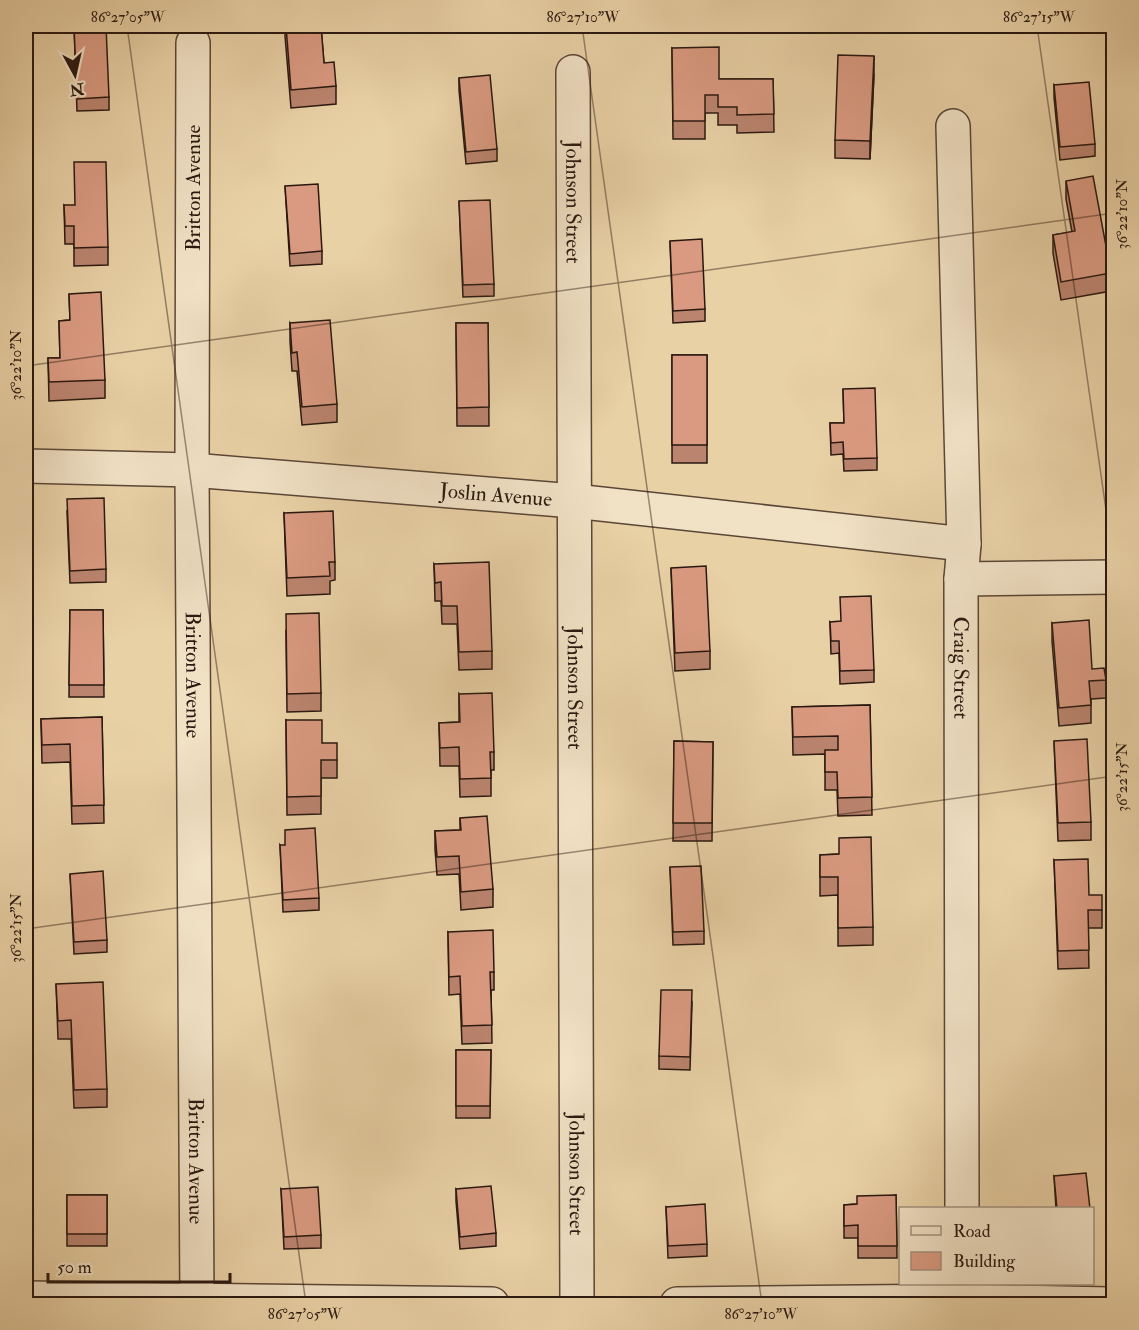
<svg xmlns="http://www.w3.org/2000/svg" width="1139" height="1330" viewBox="0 0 1139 1330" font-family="'IM FELL Double Pica',serif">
<rect width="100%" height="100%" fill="#e9d1a6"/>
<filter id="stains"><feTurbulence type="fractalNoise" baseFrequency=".00333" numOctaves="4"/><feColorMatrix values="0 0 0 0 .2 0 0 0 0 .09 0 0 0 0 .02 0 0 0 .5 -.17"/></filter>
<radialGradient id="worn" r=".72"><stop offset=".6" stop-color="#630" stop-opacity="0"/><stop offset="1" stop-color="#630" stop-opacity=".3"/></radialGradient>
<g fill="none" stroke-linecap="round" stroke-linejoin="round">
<g stroke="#5a4636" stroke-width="36">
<g id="minor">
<path id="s1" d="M193,43L192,470L197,1304"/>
<path id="s2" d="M573,72L577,1304"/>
<path id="s3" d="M953,126L964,544L961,579L962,1208"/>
<path id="s4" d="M26,466L192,470L574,501L964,544"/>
<path d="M961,579L1114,577"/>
<path d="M26,1298L492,1304"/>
<path d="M677,1304L962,1301L1109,1304"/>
</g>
</g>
<use href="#minor" stroke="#f1e1c5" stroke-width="33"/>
</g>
<path fill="#bb846f" stroke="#2a1810" stroke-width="1.5" d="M74,26L109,97V110L77,111Z
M285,26H321L324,63L336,86V104L291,108L285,36Z
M672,48L719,79H773L774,132L737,133V125H718V113H705V139H673Z
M874,74L870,159L835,158V140Z
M459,78L497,149V161L466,164L459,90Z
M1054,85L1095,144V156L1060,160L1054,97Z
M1066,181L1111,273V291L1061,300L1053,253V235L1072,232L1066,199Z
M285,186L322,251V264L290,266Z
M459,201L494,284V296L463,297Z
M64,205L108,247V265L74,266V244H65Z
M670,241L705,309V321L673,323Z
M69,294L105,380V398L49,401L48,358H60L59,321L70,320Z
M290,323L337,404V422L302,425L297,371H292L290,341Z
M456,323H488L489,426H457Z
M672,355H707V463H672Z
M843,389L877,458V470L844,471L843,454L831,455L830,423H844Z
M67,512L106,569V582L70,583Z
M284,513L335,562V580L330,581V594L287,596Z
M434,564L492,651V669L459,670L457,624H442L441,601H435Z
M671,568L710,651V669L675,671Z
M70,610H103L104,697H69Z
M830,622L874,670V682L840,684L839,653L831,654Z
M1052,623L1092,669L1106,680V698L1091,699V723L1059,726L1052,641Z
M286,632L321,693V711L287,712Z
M459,694L494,752V770H491V796L460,797L459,766H440L439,723L459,722Z
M870,705L872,815L838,816L837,790H825V754L793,755L792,707Z
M102,717L104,823L72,824L70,762L42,763L41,719Z
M286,720L322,743L337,760V778H321V814L287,815Z
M674,741L713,742L712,841H673Z
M1054,741L1091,822V840L1058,841Z
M460,818L493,889V907L461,910L459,874L437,875L435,849V831L460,830Z
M280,845L319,898V910L283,912Z
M839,854L873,927V945L838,946V895L820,896V855Z
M1054,860L1102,910V928H1088L1089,968L1058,969Z
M670,867L704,931V944L673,945Z
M70,874L107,940V952L74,954Z
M448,932L494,972V990H491L492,1043L462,1044L460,994L449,995Z
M56,984L107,1089V1107L74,1108L71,1039H58Z
M692,1003L690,1070L659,1069V1056Z
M456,1050H491L490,1118H456Z
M1054,1176L1090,1209H1056Z
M281,1189L321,1235V1248L284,1249Z
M456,1189L496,1233V1246L460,1249L456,1201Z
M67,1195H107V1246H67Z
M896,1195L897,1258H858V1238H844V1205L857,1204Z
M666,1207L707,1244V1256L668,1258Z"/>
<path fill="#996c5a" stroke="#2a1810" stroke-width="1.5" d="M874,56V74L870,159V141Z"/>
<path fill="#da9a81" stroke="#2a1810" stroke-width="1.5" d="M74,26H106L109,97L77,99Z
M286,26H321L324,63L334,62L336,86L291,90Z
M719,47V79H773L774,114L737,115V107H718V95H705V121H673L672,48Z
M838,55L874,56L870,141L835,140Z
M490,75L497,149L466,152L459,78Z
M1089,82L1095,144L1060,147L1054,85Z
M74,162H106L108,247L74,248V226H65L64,205H75Z
M1093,176L1111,273L1061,282L1053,235L1075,231L1066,181Z
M318,184L322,251L290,254L285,186Z
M490,200L494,284L463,285L459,201Z
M702,239L705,309L673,311L670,241Z
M101,292L105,380L49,382L48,358H60L59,321L70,320L69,294Z
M330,320L337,404L302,407L297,352L292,353L290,323Z
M456,323H488L489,407L457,408Z
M672,355H707V445H672Z
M875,388L877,458L844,459L843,442L831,443L830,423H844L843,389Z
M104,498L106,569L70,571L67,499Z
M333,511L335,562H329L330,576L287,578L284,513Z
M489,562L492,651L459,652L457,606H442L441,582L435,583L434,564Z
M706,566L710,651L675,653L671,568Z
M871,596L874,670L840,671L839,641H831L830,622L841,621L840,597Z
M70,610H103L104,685H69Z
M319,613L321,693L287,694L286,614Z
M1089,620L1092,669L1104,668L1106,680L1089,681L1091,705L1059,708L1052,623Z
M492,693L494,752H490L491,778L460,779L459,747L440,748L439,723L460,722L459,694Z
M870,705L872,797L838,798L837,772H825V750H838V736L793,737L792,707Z
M102,717L104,805L72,806L70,744L42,745L41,719Z
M286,720H322V743H337V760H321V796L287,797Z
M1087,739L1091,822L1058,823L1054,741Z
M674,741L713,742L712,823H673Z
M487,816L493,889L461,892L459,856L437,857L435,831L461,830L460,818Z
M315,828L319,898L283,900L280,845H285V830Z
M871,837L873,927L838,928V877H820V855L839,854V838Z
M1088,859L1089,895H1102V910H1088L1089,950L1058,951L1054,860Z
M701,866L704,931L673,932L670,867Z
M103,871L107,940L74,942L70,874Z
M493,930L494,972H490L492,1025L462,1026L460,976L449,977L448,932Z
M103,982L107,1089L74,1090L71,1020L58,1021L56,984Z
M661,990H692L690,1057L659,1056Z
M456,1050H491L490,1106H456Z
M1086,1173L1090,1209H1057L1054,1176Z
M491,1186L496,1233L460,1237L456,1189Z
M318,1187L321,1235L284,1237L281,1189Z
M67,1195H107V1234H67Z
M896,1195L897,1246H858V1225L844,1226V1205L857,1204V1196Z
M705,1204L707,1244L668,1246L666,1207Z"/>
<path fill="none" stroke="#2a1810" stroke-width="1.5" stroke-opacity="0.45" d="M127,26L306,1304M582,26L762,1304M1037,26L1114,566M26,366L1114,213M26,929L1114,776"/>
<g text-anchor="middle" stroke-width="4.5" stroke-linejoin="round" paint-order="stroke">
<g font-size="21" fill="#2a1810" stroke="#f1e1c5">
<text transform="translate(193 188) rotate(-90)" y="7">Britton Avenue</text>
<text dy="7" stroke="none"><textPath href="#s2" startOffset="130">Johnson Street</textPath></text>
<text dy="7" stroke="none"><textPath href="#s4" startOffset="471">Joslin Avenue</textPath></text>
<text dy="7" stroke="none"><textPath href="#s3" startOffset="542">Craig Street</textPath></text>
<text dy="7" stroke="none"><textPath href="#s1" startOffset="632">Britton Avenue</textPath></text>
<text dy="7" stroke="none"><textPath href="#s2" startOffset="616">Johnson Street</textPath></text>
<text dy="7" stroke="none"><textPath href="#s1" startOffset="1118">Britton Avenue</textPath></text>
<text dy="7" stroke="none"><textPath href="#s2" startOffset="1102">Johnson Street</textPath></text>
</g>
</g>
<rect width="1139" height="1330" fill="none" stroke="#e9d1a6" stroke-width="66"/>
<rect x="899" y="1207" width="195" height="78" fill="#f1e1c5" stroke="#a1917d" stroke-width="1.5"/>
<rect x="911" y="1226" width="30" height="9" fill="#f1e1c5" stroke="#a1917d" stroke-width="1.5"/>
<text x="953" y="1237" font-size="18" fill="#2a1810">Road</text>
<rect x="911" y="1252" width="30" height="18" fill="#da9a81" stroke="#a1917d" stroke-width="1.5"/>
<text x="953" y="1267" font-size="18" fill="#2a1810">Building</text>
<g transform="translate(75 75) rotate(172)" stroke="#f1e1c5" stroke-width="4.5" paint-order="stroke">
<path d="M0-4.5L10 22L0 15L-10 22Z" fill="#2a1810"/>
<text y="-9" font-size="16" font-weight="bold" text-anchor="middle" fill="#2a1810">N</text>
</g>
<path d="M48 1273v9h182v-9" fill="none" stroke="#2a1810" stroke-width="3"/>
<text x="57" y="1273" font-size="18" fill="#2a1810" stroke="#f1e1c5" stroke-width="4.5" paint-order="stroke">50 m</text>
<rect x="33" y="33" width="1073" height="1264" fill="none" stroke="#2a1810" stroke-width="2"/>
<g font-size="15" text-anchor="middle" fill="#2a1810">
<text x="128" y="22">86°27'05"W</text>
<text x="583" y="22">86°27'10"W</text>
<text x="1039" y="22">86°27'15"W</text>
<text transform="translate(1122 214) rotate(-90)" y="5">36°22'10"N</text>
<text transform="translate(16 365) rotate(-90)" y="5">36°22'10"N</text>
<text transform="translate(1122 777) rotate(-90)" y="5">36°22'15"N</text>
<text transform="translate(16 928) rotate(-90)" y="5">36°22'15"N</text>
<text x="305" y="1319">86°27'05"W</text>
<text x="761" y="1319">86°27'10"W</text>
</g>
<rect width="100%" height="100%" filter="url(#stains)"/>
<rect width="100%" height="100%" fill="url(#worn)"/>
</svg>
